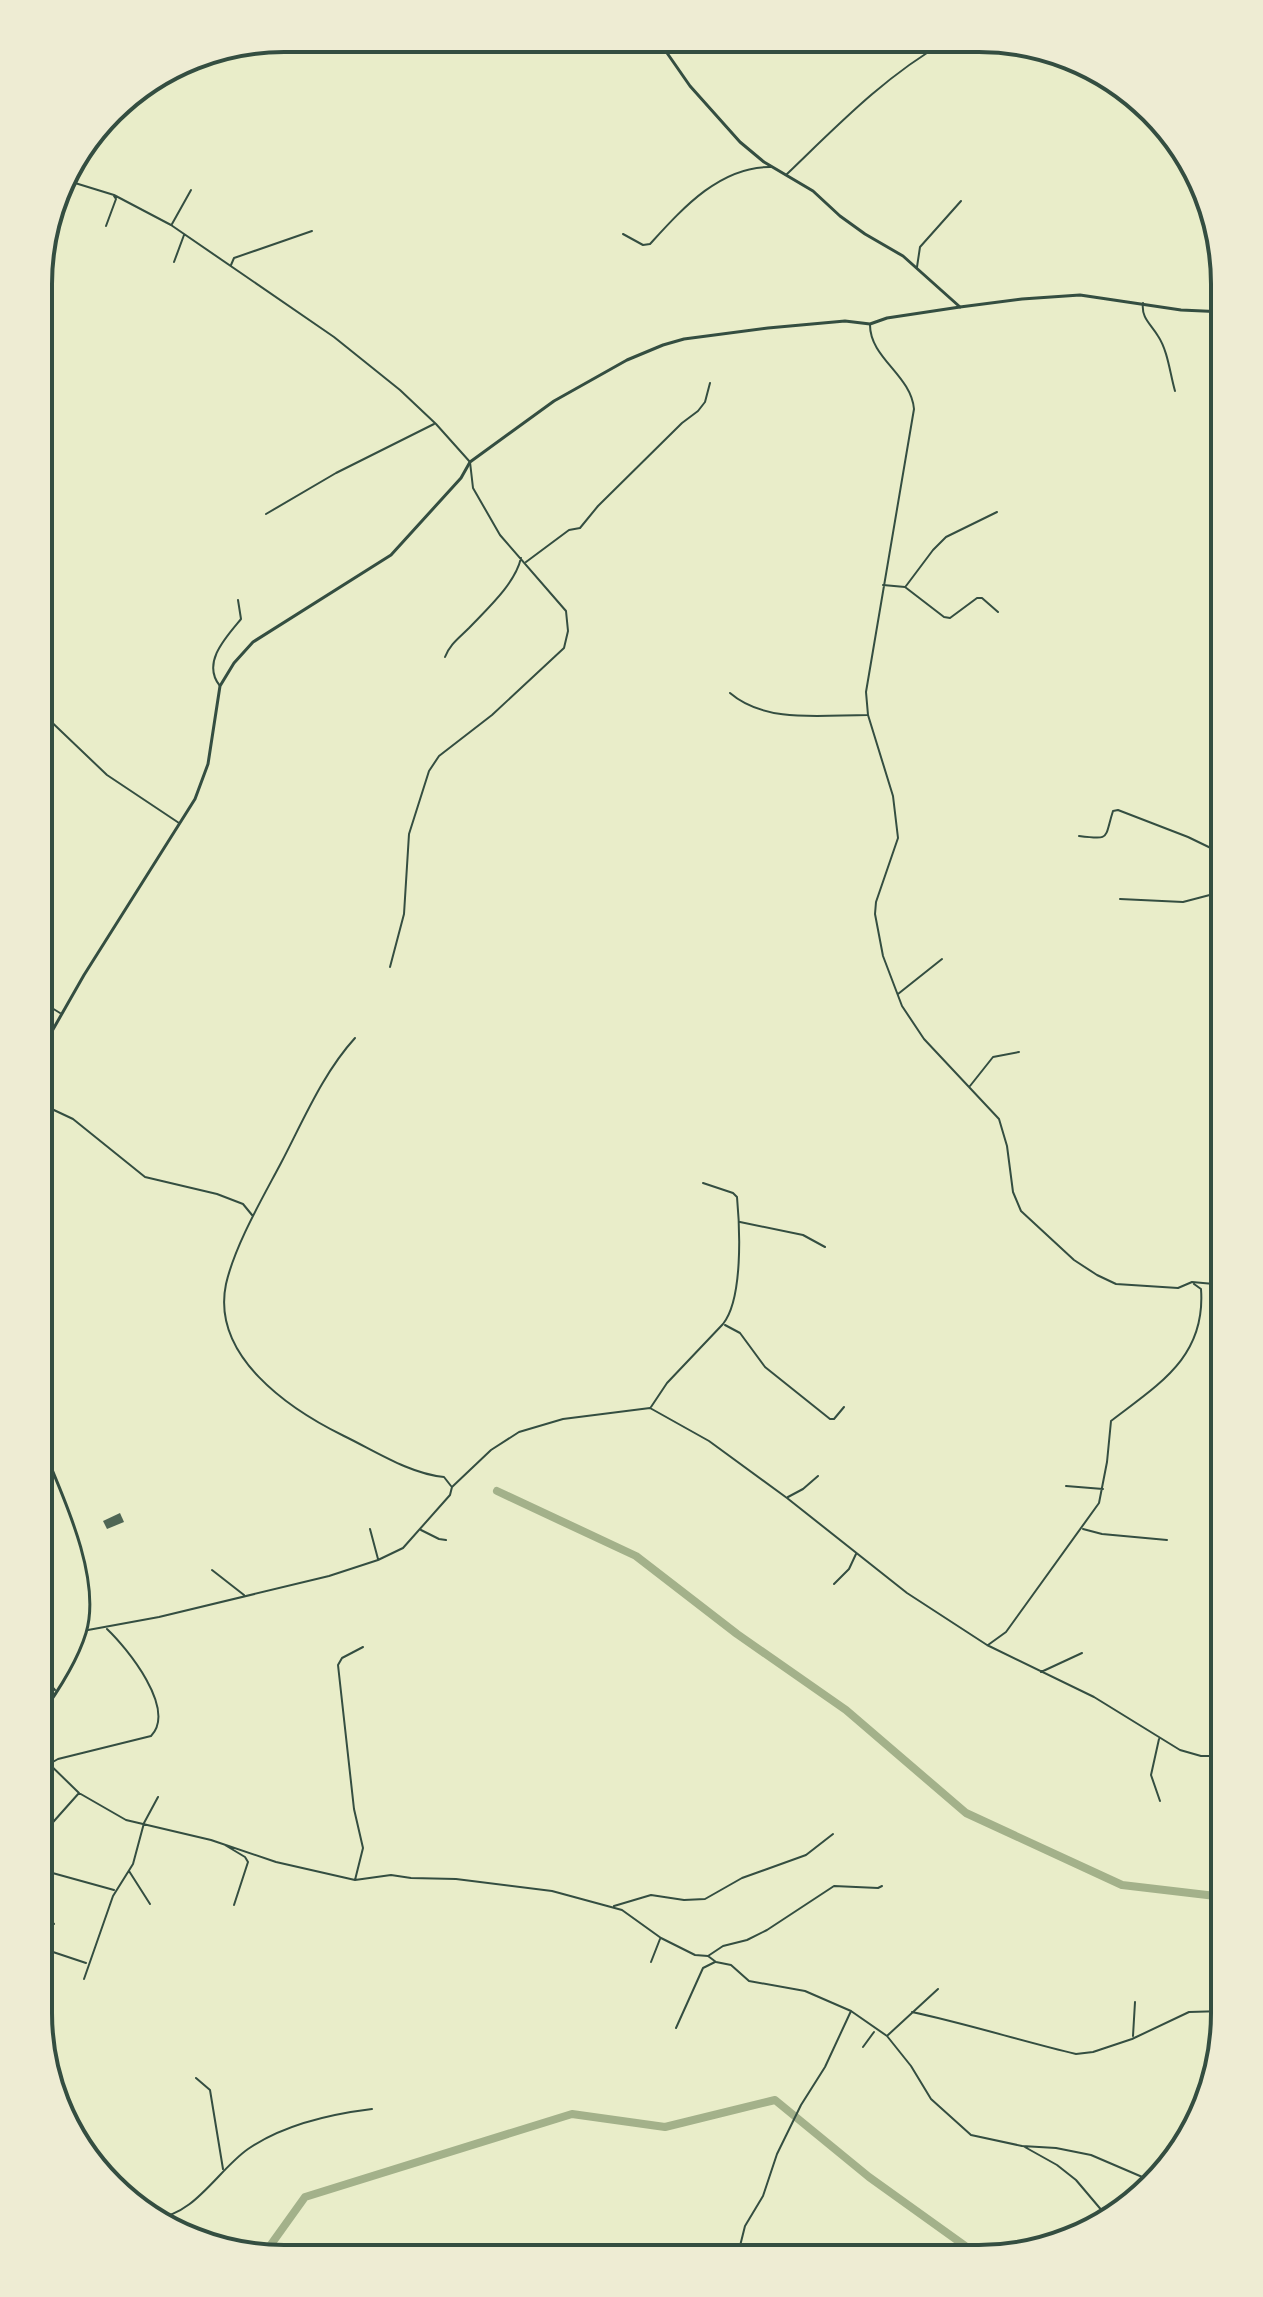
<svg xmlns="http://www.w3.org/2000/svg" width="1263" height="2297" viewBox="0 0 1263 2297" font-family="'IBM Plex Serif',serif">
<rect width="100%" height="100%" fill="#e9edc9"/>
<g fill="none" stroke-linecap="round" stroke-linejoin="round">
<path stroke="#a3b18a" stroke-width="8" d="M497,1491L636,1556L737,1634L846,1710L966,1813L1122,1885L1224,1897
M262,2257L305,2197L572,2114L665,2127L775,2100L869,2177L982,2258"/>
</g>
<path fill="#4f6655" d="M120,1513L124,1522L107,1529L103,1521Z"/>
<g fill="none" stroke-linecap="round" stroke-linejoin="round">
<path stroke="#344e41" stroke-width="2" d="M787,174C837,126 885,76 945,42
M62,179L114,195L171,225L334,337L400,390L436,424L470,462L473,488L500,535L566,611L568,631L564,648L492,715L439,756L429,771L409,834L404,914L390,967
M172,224L191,190
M106,226L116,199L114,196
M623,234L643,245L650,244C682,209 720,166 771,167
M174,262L184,235
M231,265L234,258L312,231
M917,267L920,247L961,201
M1143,303C1141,318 1151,324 1158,336C1168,351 1170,374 1175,391
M870,325C870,358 911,375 914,409L866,692L868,715L893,796L898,838L876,902L875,914L883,956L902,1006L924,1039L999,1119L1007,1146L1013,1192L1021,1211L1074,1260L1097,1275L1116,1284L1178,1288L1192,1282L1214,1284L1225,1276
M266,514L336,473L434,424
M526,562L569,530L580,528L598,506L682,423L698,411L705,402L710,383
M883,585L905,587L944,617L950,618L977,598H982L998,612
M906,586L933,550L946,537L997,512
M445,657C450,644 459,638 469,628C487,609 515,584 521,558
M220,686C201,663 226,637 241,619L238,600
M730,693C766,724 823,715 867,715
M40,711L107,775L179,823
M1079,836C1111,840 1104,839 1113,811L1118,810L1188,837L1219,852H1225
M1120,899L1183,902L1225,891
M898,994L942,959
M39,1000L60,1013
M355,1038C323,1073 303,1121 281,1163C262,1199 235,1245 226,1284C211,1356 289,1409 344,1436C375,1451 410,1474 444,1477L451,1486
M970,1086L993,1057L1019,1052
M39,1103L73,1119L145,1177L217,1194L243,1204L252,1215
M740,1222L803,1235L825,1247
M725,1325L740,1333L765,1367L830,1419H834L844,1407
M651,1407L667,1383L723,1324C743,1299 740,1229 737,1197L733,1193L703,1183
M1066,1486L1103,1489
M788,1497L803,1489L818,1476
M370,1529L378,1559
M1083,1529L1102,1534L1167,1540
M421,1530L439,1539L446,1540
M212,1570L244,1595
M834,1584L849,1569L856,1554
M88,1630L159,1617L329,1576L378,1560L403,1548L450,1495L452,1487L491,1450L519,1432L563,1419L650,1408L709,1441L787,1498L907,1593L987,1645L1094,1697L1180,1750L1201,1756H1225
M988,1645L1006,1632L1099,1503L1107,1462L1111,1421C1159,1384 1206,1357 1201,1289L1194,1284
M1041,1672L1082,1653
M38,1678L48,1682L55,1690
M1159,1739L1151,1775L1160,1801
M38,1753L79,1793L126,1820L211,1840L276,1862L355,1880L391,1875L411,1878L456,1879L552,1891L622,1910L661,1938L695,1955L708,1956L716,1962L731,1965L749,1981L805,1991L851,2011L887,2036L911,2066L931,2099L971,2135L1022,2146L1056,2148L1091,2155L1154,2182
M51,1763L58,1759L151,1736C177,1709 127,1648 107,1629
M38,1839L79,1793
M225,1845L245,1857L248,1862L234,1905
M38,1869L114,1890
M129,1871L150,1904
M355,1880L363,1848L354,1809L338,1665L342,1658L363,1647
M38,1906L54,1924
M614,1906L651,1895L684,1900L705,1899L742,1878L806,1855L833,1834
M38,1947L86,1963
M708,1956L723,1946L747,1940L767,1930L834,1886L878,1888L882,1886
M651,1962L660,1939
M84,1979L113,1896L133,1864L144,1823L158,1797
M1219,2008L1222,1990
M912,2012C968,2024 1021,2041 1076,2054L1093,2052L1132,2039L1189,2012L1224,2011
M676,2028L703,1968L715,1962
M888,2035L938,1989
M1133,2036L1135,2002
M863,2047L874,2032
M196,2078L210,2090L223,2169
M1023,2146L1057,2165L1076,2180L1109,2219
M155,2218C194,2216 218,2170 248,2149C283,2125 331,2114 372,2109
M350,2257C397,2236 421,2245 467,2257
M737,2258L745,2226L763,2196L777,2154L801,2105L825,2067L851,2011"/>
<path stroke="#344e41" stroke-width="3" d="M658,40L690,86L740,142L764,162L813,191L840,216L865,234L903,256L960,307"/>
<path stroke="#344e41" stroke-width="3" d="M39,1054L84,975L195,799L208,764L220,686L234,663L253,642L391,555L461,478L470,462L554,401L627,360L663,345L684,339L768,328L845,321L870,324L887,318L960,307L1022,299L1080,295L1181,310L1225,312
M38,1719C57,1693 77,1663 86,1633C103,1577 60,1490 39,1439"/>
</g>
<path d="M0 0H1263V2297H0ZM284 52H979A232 232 0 0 1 1211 284V2013A232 232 0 0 1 979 2245H284A232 232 0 0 1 52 2013V284A232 232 0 0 1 284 52Z" fill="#eeecd3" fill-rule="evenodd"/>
<path fill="none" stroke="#344e41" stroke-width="4" d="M284 52H979A232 232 0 0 1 1211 284V2013A232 232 0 0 1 979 2245H284A232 232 0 0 1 52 2013V284A232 232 0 0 1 284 52Z"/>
</svg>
